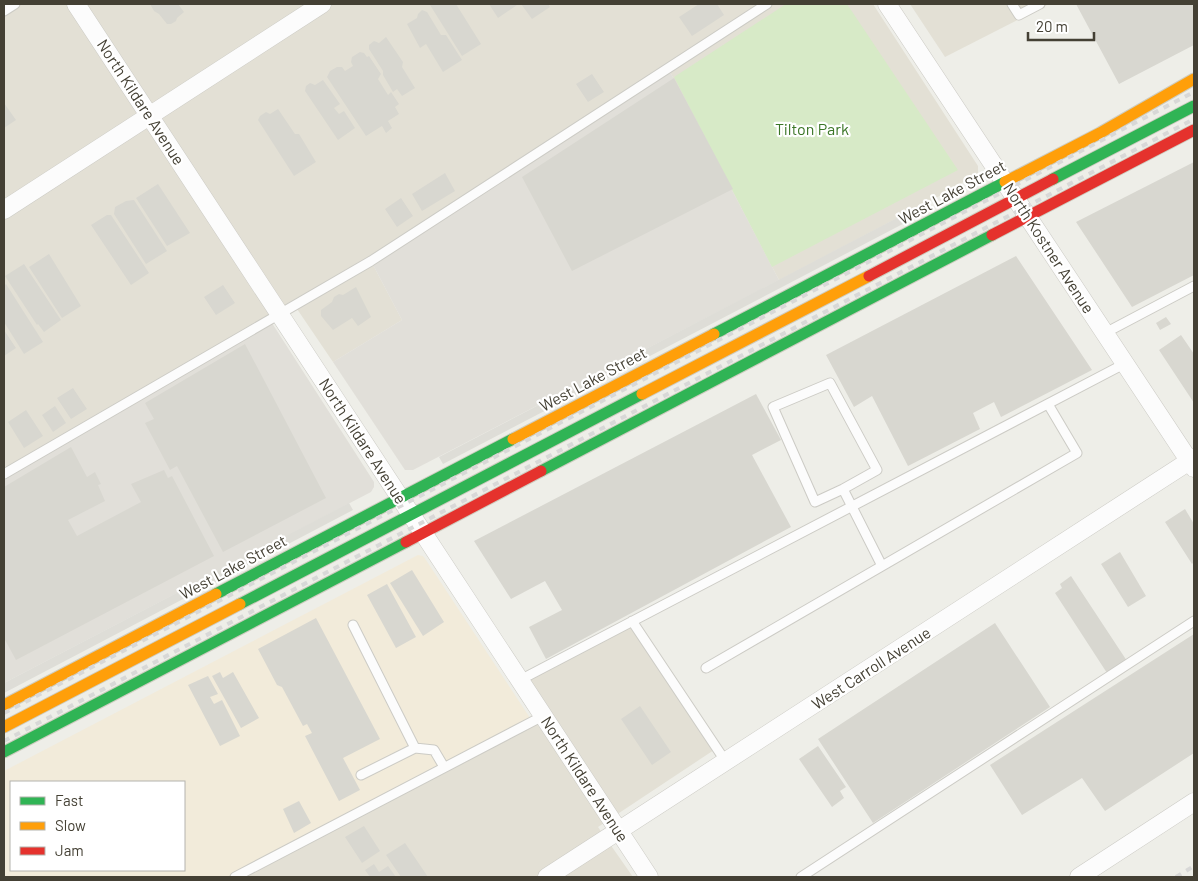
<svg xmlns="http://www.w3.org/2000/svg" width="1198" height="881" viewBox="0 0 1198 881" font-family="Barlow,sans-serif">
<rect width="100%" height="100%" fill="#eeeee8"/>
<path fill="#e3e0d5" d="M4,4H873L978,166V173L949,191L779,280L668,68L371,261L402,320L333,362L295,306L4,474Z
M910,4H1049L945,57Z
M632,621L717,748L598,827L633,877H235L542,716L520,680Z"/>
<path fill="#f2ebda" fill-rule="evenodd" d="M418,555L423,556L426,560L532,721L235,877H4V771ZM11,782H184V870H11Z"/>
<path fill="#e1dfd9" d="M668,68L779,280L413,470H405L333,362L402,320L371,261Z
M270,320L374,482V487L371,492L4,683V474Z"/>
<path fill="#d7eac7" d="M786,4H847L958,170L772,267L674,77Z"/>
<path fill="#deddd7" d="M916,208L920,215L443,464L439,457Z
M349,503L353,510L4,693V683Z"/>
<path fill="#d8d7d0" d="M150,4H178L184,12L177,18L176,21L171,24H167L159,14L154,11Z
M432,4H456L481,44L462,56L430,5Z
M489,4H516L517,5L498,18Z
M521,4H548L550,7L532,19Z
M699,4H717L724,15L692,36L679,17Z
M1076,4H1194V45L1119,84Z
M422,10L427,12L441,35H446L462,60L443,72L426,44L420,48L407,24L417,18L418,14Z
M386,37L403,62L402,67L415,88L402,96L397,89L393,92L383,75V71L369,49V45L374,41L379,43Z
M360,52L364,53L367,57L369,56L381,74L378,79L388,95L391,92L399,104L395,107L399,114L388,121L392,128L386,133L382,126L366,136L327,77L330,71L337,67H342L345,71L353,66L351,62L352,57Z
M592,74L604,92L588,102L576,84Z
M674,78L733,189L572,271L522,177Z
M323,80L340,104L334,108L339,114L344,111L355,128L338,140L305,91L306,86L310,83L315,85Z
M4,103L16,120L4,128Z
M278,109L295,134H299L316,162L294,176L258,120L260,116L266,112L270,114Z
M1194,162V275L1132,307L1076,222Z
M445,173L455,191L422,211L412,194Z
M158,184L190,233L167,246L136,198Z
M401,198L413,216L397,227L385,209Z
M134,200L167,251L146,264L114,214L115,207L126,201Z
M107,215H111L149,273L131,285L91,225Z
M49,254L81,306L62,318L29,267Z
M1016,256L1092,370L1001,417L994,402L973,413L980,429L908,466L872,396L854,407L826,355Z
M24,264L61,320L44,332L38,324L37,325L5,276Z
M6,284L43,342L24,354L4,322V286Z
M223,285L235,303L216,315L204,297Z
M356,287L371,317L358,326L352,318L333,330L321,316V310L332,302L334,297L339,294L343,295Z
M1166,317L1171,324L1160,330L1156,323Z
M4,330L16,348L4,356Z
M1181,335L1194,354V403L1159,350Z
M245,344L326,498L223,552L177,466L170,470L145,423L154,419L145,403Z
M73,388L87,409L71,419L57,398Z
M756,394L781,440L752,455L791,527L546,659L529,627L562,610L545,581L511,599L474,541Z
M55,406L66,423L53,432L42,415Z
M26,410L43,436L24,448L8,422Z
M71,447L87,477L95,472L101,484L98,485L105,501L68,520L77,536L141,502L131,484L164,470L168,478L172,476L214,556L16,660L4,638V487Z
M1185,509L1194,524V562L1192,564L1165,522Z
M1120,552L1146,596L1128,607L1101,564Z
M412,570L444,622L423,636L390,583Z
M1071,576L1127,661L1107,673L1055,593L1062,588L1060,584Z
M387,584L416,637L396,648L367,595Z
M316,618L380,739L343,758L360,790L339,801L305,736L312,733L307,724L303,726L282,687L277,685L258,649Z
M995,623L1050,707L873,823L818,739Z
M1194,634V753L1105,811L1082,778L1022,815L990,765Z
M220,672L223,678L233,672L259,718L241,728L212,676Z
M208,676L218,694L210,697L214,704L222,700L240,736L220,746L188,685Z
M640,706L671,752L652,765L621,719Z
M818,746L846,787L840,791L844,798L832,807L799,759Z
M299,801L311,823L294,833L283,809Z
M364,826L380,851L362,863L345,837Z
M405,843L428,877H401L386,855Z
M374,864L379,872L388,866L396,877H370L365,870Z"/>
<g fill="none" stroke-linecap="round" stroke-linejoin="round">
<g stroke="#cccbc5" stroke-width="11">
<path id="lane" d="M1012,4L1019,15L1040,4
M4,11L15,4
M1105,333L1194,286
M4,474L371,261L767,4
M843,489L815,502L773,407L830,383L877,470L843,489L882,566
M632,621L726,762
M353,625L415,748L361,775
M706,668L1077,453L1048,404
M520,680L1126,363
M415,748L434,750L444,767
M235,877L543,716
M801,877L1194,621"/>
</g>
<g stroke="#cccbc5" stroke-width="19">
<path id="street" d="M76,4L649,877
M887,4L1194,468
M4,210L322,4
M547,877L1194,458
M1079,877L1194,802"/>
</g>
<g stroke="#ceccbf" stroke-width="13">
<path id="fast" d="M1053,179L1194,106
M714,334L1005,182
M541,471L992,235
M216,594L513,439
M240,604L642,394
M4,752L406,542"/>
</g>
<g stroke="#ceccbf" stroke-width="13">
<path id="slow" d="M1005,182L1100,133L1194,79
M642,394L869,276
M513,439L714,334
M4,705L216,594
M4,727L240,604"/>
</g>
<g stroke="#ceccbf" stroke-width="13">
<path id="jam" d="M992,235L1194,130
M869,276L1053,179
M406,542L541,471"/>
</g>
<use href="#lane" stroke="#fcfcfc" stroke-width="9"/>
<use href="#street" stroke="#fcfcfc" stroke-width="18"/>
<use href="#fast" stroke="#30b455" stroke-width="11"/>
<use href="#slow" stroke="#ff9f0a" stroke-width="11"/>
<use href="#jam" stroke="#e5322d" stroke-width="11"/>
<path stroke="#d8d8d7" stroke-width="4" stroke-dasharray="6 6" stroke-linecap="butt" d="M4,713L1194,92
M4,741L1194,119
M1176,877L1194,866"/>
</g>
<g text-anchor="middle" stroke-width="4.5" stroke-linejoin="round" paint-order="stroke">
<g font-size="16" fill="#444034" stroke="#fff">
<text transform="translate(141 102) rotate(57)" y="6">North Kildare Avenue</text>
<text transform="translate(952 192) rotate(-28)" y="6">West Lake Street</text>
<text transform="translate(1049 248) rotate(57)" y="6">North Kostner Avenue</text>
<text transform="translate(593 379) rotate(-28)" y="6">West Lake Street</text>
<text transform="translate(363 441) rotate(57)" y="6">North Kildare Avenue</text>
<text transform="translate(233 567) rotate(-28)" y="6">West Lake Street</text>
<text transform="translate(871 668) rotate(-33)" y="6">West Carroll Avenue</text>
<text transform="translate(585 779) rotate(57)" y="6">North Kildare Avenue</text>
</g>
<g font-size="16" fill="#3b7627" stroke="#fff">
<text x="812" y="135">Tilton Park</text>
</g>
</g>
<rect width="1198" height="881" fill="none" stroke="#444034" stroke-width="10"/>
<rect x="10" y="781" width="175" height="90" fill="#ffffff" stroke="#b4b3ae"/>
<rect x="20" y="797" width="25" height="8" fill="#30b455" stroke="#b4b3ae"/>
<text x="55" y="806" font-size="15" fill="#444034">Fast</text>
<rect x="20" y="822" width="25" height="8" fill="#ff9f0a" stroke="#b4b3ae"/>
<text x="55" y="831" font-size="15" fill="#444034">Slow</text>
<rect x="20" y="847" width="25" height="8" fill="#e5322d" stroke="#b4b3ae"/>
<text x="55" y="856" font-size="15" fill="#444034">Jam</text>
<path d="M1028 32v8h66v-8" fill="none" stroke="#444034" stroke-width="2.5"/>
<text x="1036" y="32" font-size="15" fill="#444034" stroke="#ffffff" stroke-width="4" paint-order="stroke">20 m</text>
</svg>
